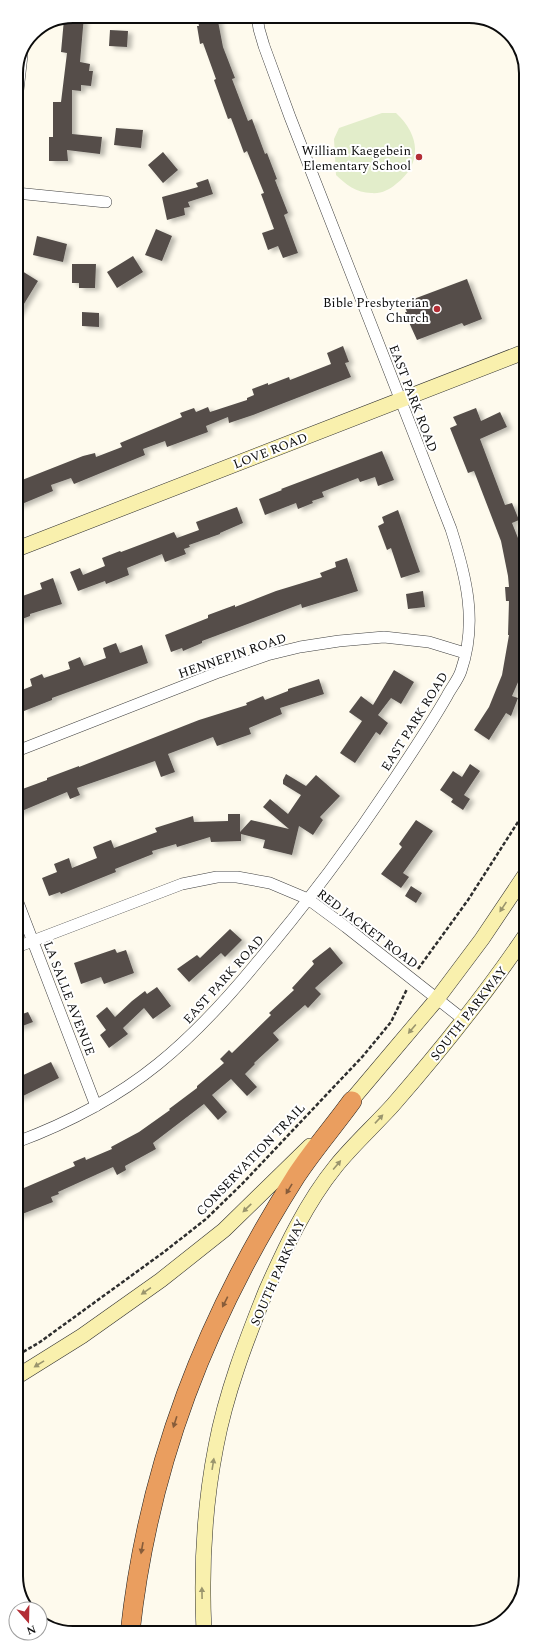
<svg xmlns="http://www.w3.org/2000/svg" width="542" height="1649" viewBox="0 0 542 1649" font-family="Spectral,serif">
<defs>
<filter id="shadow"><feDropShadow dx="4.5" dy="2.5" stdDeviation="2" flood-color="#0004"/></filter>
</defs>
<rect width="100%" height="100%" fill="#fefaed"/>
<path fill="#e2edca" d="M382,113H396C420,135 423,164 396,184C389,190 381,194 371,193C357,193 345,184 336,175L334,139L339,128Z"/>
<path fill="#544e4a" filter="url(#shadow)" d="M73,16H84L80,62L90,64L89,71H93L91,86L81,85V91L72,90V134L102,137L100,154L67,150L68,161H49V137H53V102H61L67,53L61,52L64,19Z
M197,16H217L223,47L235,78L232,79L248,121L252,119L265,154L267,153L277,179L275,180L288,213L284,215L298,253L283,258L278,246L268,250L262,233L274,229L261,194L264,193L247,151L244,153L231,118L228,119L214,80L216,79L203,43L200,44L197,26H199Z
M110,30L128,31L127,47L109,46Z
M116,128L143,130L141,148L114,145Z
M163,152L178,170L163,183L148,165Z
M208,179L213,194L188,202L190,207L184,208L185,215L167,220L162,197L198,187L196,183Z
M156,229L172,236L162,261L145,255Z
M37,236L67,244L63,262L33,255Z
M133,256L143,272L117,288L107,272Z
M72,264H96L95,288H79V283H72Z
M22,271L38,281L16,317V280Z
M467,279L482,319L464,326L462,323L417,340L407,318H408L405,312H407L403,303Z
M82,312L99,313V327L82,326Z
M343,346L349,362L345,363L351,377L253,415L229,423L228,417L206,426L208,432L167,447L165,441L143,449L145,455L74,484L71,478L51,485L53,491L17,506V482L83,456L95,453L96,457L122,447L120,443L182,417L180,413L194,408L196,412L208,407L210,412L247,400V398L254,395L252,389L268,383V385L289,377L290,380L331,364L327,353Z
M476,408L481,421L500,412L507,427L480,439L505,505L512,503L519,520L512,523L518,538L525,569V649L523,661H525V673H522L512,696L518,698L511,716L506,713L489,740L474,730L489,707L502,675L509,635H508L509,601H506L505,587H509L508,576L501,541L474,471L468,473L450,428L457,425L453,417Z
M382,451L394,480L378,486L375,477L360,482L358,478L322,492L324,497L312,501L313,503L298,509L296,503L265,515L259,499L282,490L281,489Z
M237,507L243,523L220,533V534L189,545L190,547L184,549L186,554L165,562L162,554L127,568L129,575L106,584L105,581L78,591L70,572L80,568L83,575L105,566L102,558L120,551L121,552L174,532L177,538L199,530L196,522Z
M398,510L420,572L401,578L391,548L387,550L378,526L384,523L382,517Z
M347,558L358,591L302,608L301,604L202,641V643L183,651L182,648L171,652L165,635L208,618V615L235,605V607L276,591L322,577L320,573L336,567L335,562Z
M53,578L62,604L30,614V616L17,621V598L42,589L40,583Z
M423,591L425,607L408,609L406,594Z
M116,643L120,653L142,645L148,663L52,698V700L24,711L17,692L32,686L30,679L42,674L44,678L70,669L68,662L80,657L84,666L106,658L103,648Z
M394,670L414,682L401,704L391,698L378,715L388,723L380,735L376,732L355,763L340,753L362,721L349,712L361,696L373,705Z
M319,679L324,694L280,708L282,714L249,728L251,734L217,746L213,737L168,754L175,772L161,777L155,761L77,788L80,795L70,799L67,792L17,813V791L47,780V778L79,766V767L199,720L247,705L246,703L263,696L265,700L288,691V689Z
M470,764L480,771L464,795L470,799L463,810L451,802L453,799L440,790L453,771L462,777Z
M286,774L306,786L316,775L340,796L320,817L323,820L313,835L299,826L292,855L263,848L265,840L241,834V841L211,842L210,837L177,847L176,844L152,851L153,854L115,869L116,872L61,894L60,892L49,896L42,878L57,872L54,864L69,858L72,868L97,858L93,847L111,840L114,848L157,832L155,828L193,816L194,822L228,821V814H240V832L251,820L289,829L263,807L270,799L288,814L301,795L283,784V780Z
M416,820L433,831L403,873L409,877L401,888L381,874L402,847L399,844Z
M411,886L422,893L416,903L405,896Z
M230,929L242,940L225,957L221,953L189,982L177,969L197,955L200,958Z
M330,947L343,963L315,988L321,994L308,1008L305,1005L273,1033L279,1040L254,1063L255,1064L245,1074L257,1087L247,1096L231,1079L212,1095L227,1112L218,1120L204,1104L153,1143L156,1149L125,1166L126,1170L117,1175L113,1167L58,1192L59,1194L51,1197L53,1202L17,1216V1191L75,1166L73,1162L85,1157L86,1160L112,1149L111,1147L139,1132L170,1110L169,1109L197,1088V1086L224,1063L220,1059L229,1050L232,1053L271,1015L269,1013L294,990L292,988L314,964L312,961Z
M115,949L117,953L126,950L134,973L104,984L101,977L81,984L74,963Z
M157,987L171,1006L153,1019L144,1008L123,1028L128,1034L109,1048L100,1035L106,1030L96,1016L107,1007L115,1017L132,1001L145,991L147,994Z
M28,1012L33,1022L17,1028V1016Z
M51,1062L59,1078L17,1099V1078Z"/>
<g fill="none" stroke-linecap="round" stroke-linejoin="round">
<g stroke="#3f3f3f" stroke-width="12">
<path id="street" d="M16,108L22,55
M16,193L106,202
M17,751L219,672L267,655L300,647L339,641L384,637L429,642L465,653
M17,900L96,1106
M17,947L182,884L217,877H237L270,883L308,899L346,927L464,1020
M17,1142C68,1123 116,1098 158,1064C194,1035 225,1001 254,966C305,906 352,843 395,778C413,751 431,724 447,696C451,688 458,680 461,671C478,622 466,576 451,529L290,117L264,46L259,29L257,16"/>
</g>
<g stroke="#2e2e2e" stroke-width="16">
<path id="secondary" d="M17,549L524,352
M345,1108L437,999L482,939L525,875
M18,1376L82,1336L161,1280L224,1230L310,1146
M204,1632C201,1570 204,1507 216,1446C226,1393 246,1341 266,1291C285,1248 306,1203 336,1166C353,1145 374,1126 393,1105C440,1051 485,995 525,936"/>
</g>
<g stroke="#1d1d1d" stroke-width="20">
<path id="highway" d="M130,1633C148,1465 206,1318 296,1176C313,1150 334,1126 352,1101"/>
</g>
<path stroke="#2e2e2e" stroke-width="2.5" stroke-dasharray="4 2" stroke-linecap="butt" d="M418,969L468,900L525,811
M18,1355L40,1342L164,1252L206,1219L243,1183L363,1056L391,1022L407,989"/>
<use href="#street" stroke="#fff" stroke-width="11"/>
<use href="#secondary" stroke="#f9f0ad" stroke-width="15"/>
<use href="#highway" stroke="#ea9e5f" stroke-width="19"/>
</g>
<defs><path id="oneway-solid" d="M-6-.8H1V-3.2L6.5 0L1 3.2V.8H-6Z"/></defs>
<g fill="#9a956d">
<use href="#oneway-solid" transform="translate(503 907) rotate(124)"/>
<use href="#oneway-solid" transform="translate(412 1029) rotate(130)"/>
<use href="#oneway-solid" transform="translate(379 1119) rotate(-47)"/>
<use href="#oneway-solid" transform="translate(337 1165) rotate(-50)"/>
<use href="#oneway-solid" transform="translate(247 1208) rotate(136)"/>
<use href="#oneway-solid" transform="translate(146 1291) rotate(145)"/>
<use href="#oneway-solid" transform="translate(39 1364) rotate(148)"/>
<use href="#oneway-solid" transform="translate(213 1464) rotate(-81)"/>
<use href="#oneway-solid" transform="translate(202 1593) rotate(-91)"/>
</g>
<g fill="#865c3a">
<use href="#oneway-solid" transform="translate(289 1189) rotate(121)"/>
<use href="#oneway-solid" transform="translate(225 1302) rotate(117)"/>
<use href="#oneway-solid" transform="translate(175 1422) rotate(108)"/>
<use href="#oneway-solid" transform="translate(142 1548) rotate(100)"/>
</g>
<g fill="#b32e35" stroke="#fff" stroke-width="1.5">
<circle cx="419" cy="157" r="4"/>
<circle cx="437" cy="309" r="4"/>
</g>
<g text-anchor="middle" stroke-width="4" stroke-linejoin="round" paint-order="stroke">
<g font-size="13" fill="#0c0c0c" stroke="#fff" text-anchor="end">
<text x="411" y="155">William Kaegebein<tspan x="411" dy="15">Elementary School</tspan></text>
<text x="429" y="307">Bible Presbyterian<tspan x="429" dy="15">Church</tspan></text>
</g>
<g font-size="13" fill="#0c0c0c" stroke="#fff">
<text transform="translate(414 398) rotate(69)" y="5">EAST PARK ROAD</text>
<text transform="translate(270 450) rotate(-21)" y="5">LOVE ROAD</text>
<text transform="translate(232 655) rotate(-19)" y="5">HENNEPIN ROAD</text>
<text transform="translate(414 721) rotate(-58)" y="5">EAST PARK ROAD</text>
<text transform="translate(368 928) rotate(37)" y="5">RED JACKET ROAD</text>
<text transform="translate(223 979) rotate(-48)" y="5">EAST PARK ROAD</text>
<text transform="translate(70 998) rotate(69)" y="5">LA SALLE AVENUE</text>
<text transform="translate(468 1013) rotate(-52)" y="5">SOUTH PARKWAY</text>
<text transform="translate(250 1159) rotate(-46)" y="5">CONSERVATION TRAIL</text>
<text transform="translate(277 1272) rotate(-66)" y="5">SOUTH PARKWAY</text>
</g>
</g>
<path d="M0 0H542V1649H0ZM73 23H469A50 50 0 0 1 519 73V1576A50 50 0 0 1 469 1626H73A50 50 0 0 1 23 1576V73A50 50 0 0 1 73 23Z" fill="#fff" fill-rule="evenodd"/>
<path fill="none" stroke="#0c0c0c" stroke-width="2" d="M73 23H469A50 50 0 0 1 519 73V1576A50 50 0 0 1 469 1626H73A50 50 0 0 1 23 1576V73A50 50 0 0 1 73 23Z"/>
<g transform="translate(28 1621) rotate(160)"><circle r="19" fill="#ffffff" stroke="#9e9e9e"/>
<path d="M0-3L7 15L0 10L-7 15Z" fill="#b32e35"/>
<text y="-6" font-size="11" font-weight="bold" text-anchor="middle" fill="#0c0c0c">N</text>
</g>
</svg>
